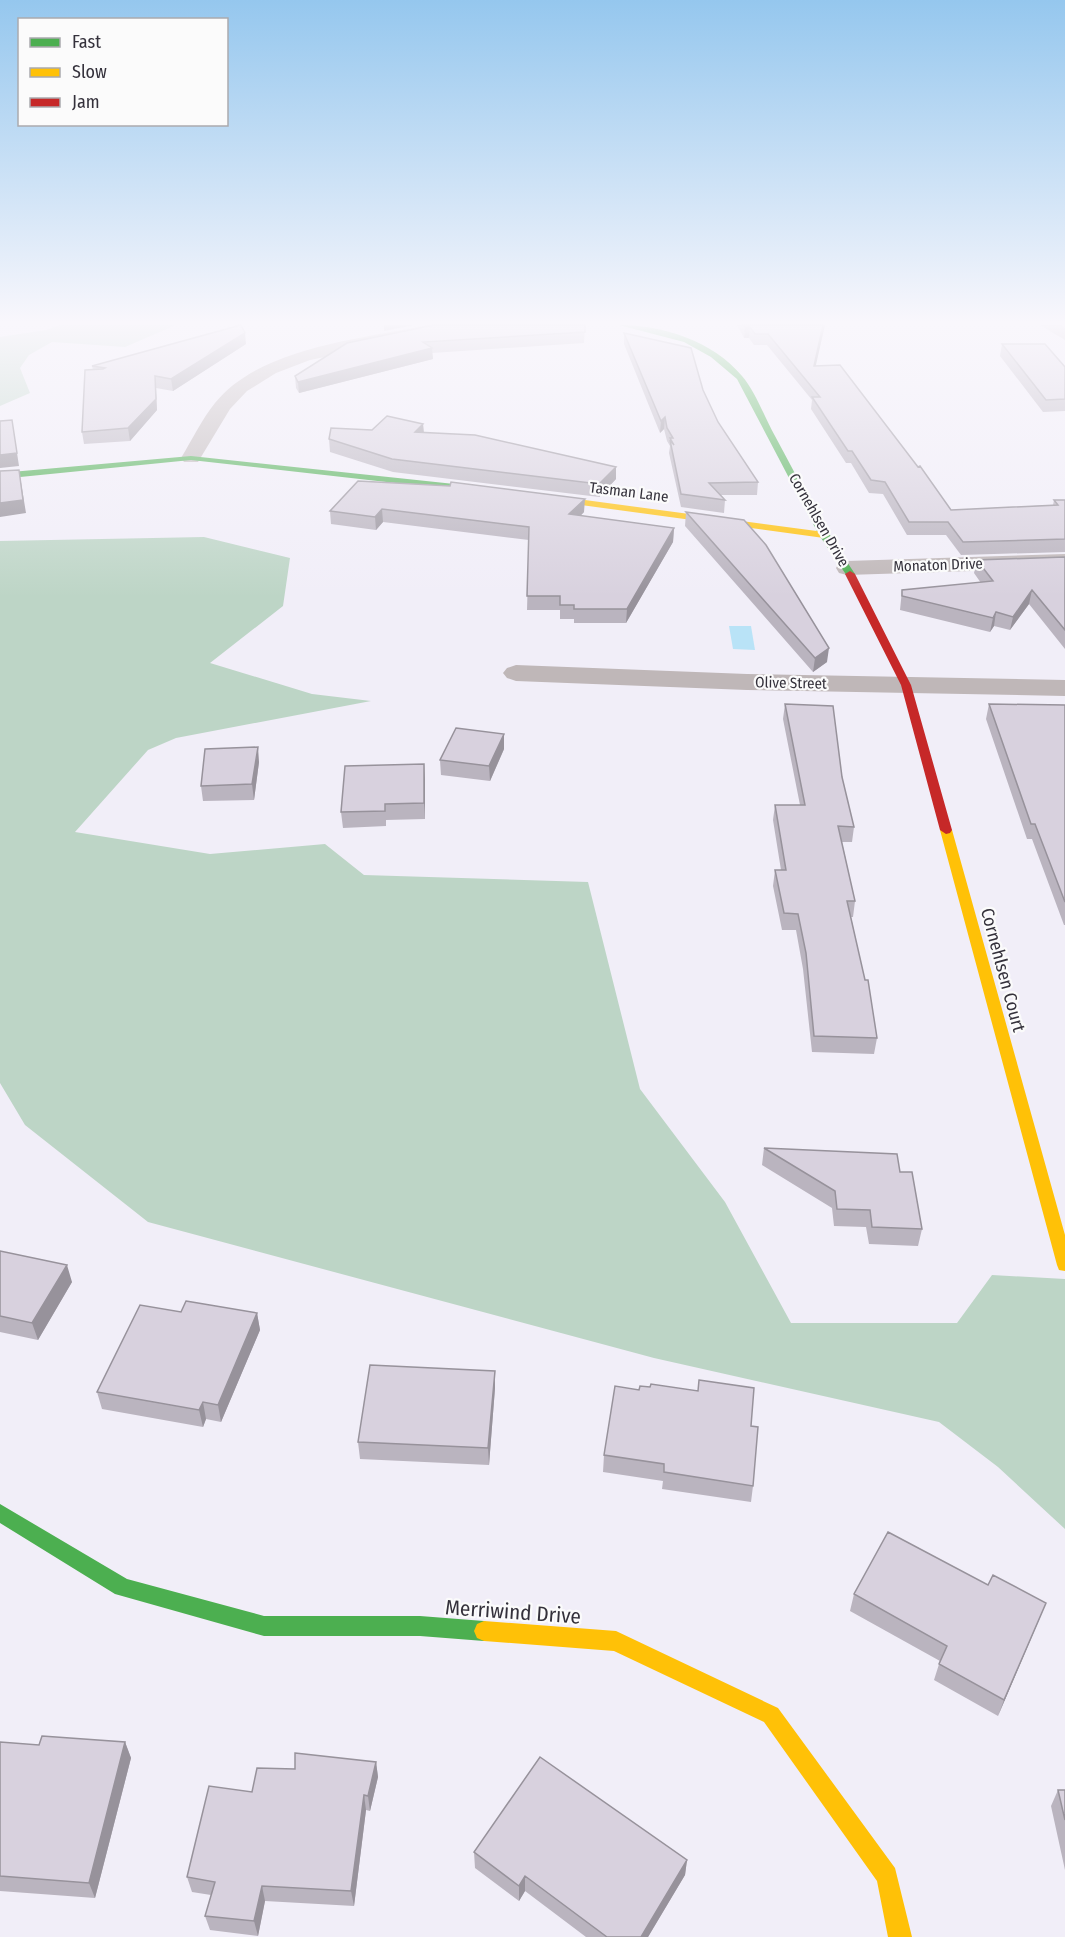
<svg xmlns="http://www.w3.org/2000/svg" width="1065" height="1937" viewBox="0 0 1065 1937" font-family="'Fira Sans Condensed',sans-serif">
<rect width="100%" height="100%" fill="#f1eef8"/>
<path fill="#bdd5c6" d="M59,325H176L125,347L52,342L29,355L20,368L30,393L0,406V337L46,330Z
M204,537L290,558L283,606L210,663L312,694L371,701L176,738L148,750L75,832L210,854L325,844L364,875L588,882L640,1089L725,1202L791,1323H957L992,1275L1065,1279V1529L998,1467L939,1422L654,1358L148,1222L25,1125L0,1083V541Z"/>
<path fill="#b9e3f7" d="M729,626H751L755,650L733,649Z"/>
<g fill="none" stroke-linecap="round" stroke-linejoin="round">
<path fill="#bfb7b8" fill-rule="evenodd" d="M428,325H463L455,330L310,360L276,373L247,391L230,409L198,462H184L181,458C192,440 202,419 215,403C260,347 362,339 428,325Z
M1040,325H1061L1065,328V340Z
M1065,554V568L847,575L839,573L836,568L839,563L847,561Z
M516,665L747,674L1065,680V696L747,690L516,681L507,678L503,673L507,668Z"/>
<path fill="#4caf50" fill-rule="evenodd" d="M619,325C663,325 713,341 742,376C755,391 765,418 775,436C800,483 825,530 855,574L853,576H847L819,535L737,379L711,357L684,342Z
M191,456L492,488L496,491L492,494L191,460L0,479V473Z
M0,1504L127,1579L264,1616H420L484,1621L491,1624L494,1631L491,1638L484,1641L420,1636H264L115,1594L0,1523Z"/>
<path fill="#ffc107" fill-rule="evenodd" d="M540,494L824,532L829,535L824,538L537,499V495Z
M946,826L952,830L1065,1235V1271L1059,1270L1057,1265L940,830Z
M484,1621L616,1631L778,1708L895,1868L912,1937H888L877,1881L764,1722L614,1651L484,1641L477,1638L474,1631L477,1624Z"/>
<path fill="#c62828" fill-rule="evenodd" d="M850,571L855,574L911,685L952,830L950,833L946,834L940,830L901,685L845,574Z"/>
</g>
<path fill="#bab4bf" d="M585,325L584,343L432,353L433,359L299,393L296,388L295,376L347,343Z
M737,325H825L815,366L951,510L1053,505L1054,500H1065V552L961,555L946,535H907L883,494L869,493L851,463H846L811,409L812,400L767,345H754L749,338H744Z
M624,333L703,390L718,422L758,482L757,495H721L725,500L724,513L681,507L669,453L670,446L667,441L664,429L660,433L624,344Z
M246,344L173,391L156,388L157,410L130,441L84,444L82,432L93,370L92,366Z
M1002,344L1065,367V411L1043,412L1000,356Z
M423,424L424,433L616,467V479L599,497L393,472L330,452L329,439L372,430Z
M358,481L584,512L580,516L674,528L673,542L626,623H574V619H560V610H527L529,540L383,522L376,530L331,524L330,511Z
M686,512L827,662L813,672L685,526Z
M1065,557V649L1029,604L1010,630L994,626L990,632L900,610L902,590L981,583L974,573L977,560Z
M785,704L842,777L854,827L852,842H842L855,901L853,917H851L877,1038L874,1054L812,1052L803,969L796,930H782L773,886L775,870H781L773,820L775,805H800L783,719Z
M989,704L1065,705V925H1064L1032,839H1027L986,719Z
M504,749L490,781L441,775L440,760Z
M259,762L254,800L203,801L201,786Z
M424,764L425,819L386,820V826L343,828L341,812Z
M764,1148L900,1172L922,1229L918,1246L869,1244L866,1227L834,1226L832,1208L762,1165Z
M0,1251L72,1282L38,1340L0,1332Z
M181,1312L257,1313L260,1330L221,1422L206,1419L203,1427L102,1409L97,1392Z
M495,1371V1388L489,1465L360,1459L358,1442Z
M751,1426L753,1486L751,1502L662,1489L663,1481L603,1472L604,1455Z
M988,1585L1046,1603L998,1716L934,1680L940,1661L850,1611L854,1594Z
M0,1742L39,1745L125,1742L131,1758L95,1898L0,1891Z
M376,1762L378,1777L370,1811L366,1810L354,1906L265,1901L258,1936L210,1930L205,1916L211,1895L192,1892L187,1877L252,1792L295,1769Z
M1058,1790H1065V1870L1051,1806Z
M474,1852L687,1860L685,1875L648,1937H586L525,1891L519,1901L475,1868Z"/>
<path fill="#97929b" d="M384,325H414L384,331Z
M823,325H825L813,378L814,366Z
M745,327H750L749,338H744Z
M245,333L246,344L173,391L171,379Z
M432,348L433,359L299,393L298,382Z
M155,376L157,410L130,441L128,428Z
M665,417L664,429L660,433L661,421Z
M12,420L19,466L0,468V455Z
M423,424L424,436L415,432Z
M616,467V479L599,497V484Z
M19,470L26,513L0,517V503Z
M585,499L584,512L569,528V514Z
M382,509L383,522L376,530L375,517Z
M674,528L673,542L626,623L627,609Z
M1032,590L1029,604L1010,630L1013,617Z
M996,612L994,626L990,632L993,618Z
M829,648L827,662L813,672L815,658Z
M504,734V749L490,781L489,766Z
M258,747L259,762L254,800L252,784Z
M424,764L425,779V819L424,803Z
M67,1265L72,1282L38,1340L32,1323Z
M257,1313L260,1330L221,1422L218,1405Z
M495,1371V1388L489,1465L488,1448Z
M203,1402L206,1419L203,1427L199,1410Z
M1046,1603L1039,1620L998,1716L1004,1700Z
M125,1742L131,1758L95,1898L89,1883Z
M376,1762L378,1777L370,1811L368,1796Z
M364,1795L366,1810L354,1906L351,1891Z
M687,1860L685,1875L648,1937H641Z
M525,1876V1891L519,1901V1886Z
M262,1886L265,1901L258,1936L254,1921Z"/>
<path fill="#d8d1de" stroke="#97929b" stroke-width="1.5" d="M241,325L245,333L171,379L155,376L156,399L128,428L82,432L85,370L103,369L105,368L92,366Z
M434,325H585V332L423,342L432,348L298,382L295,376L347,343Z
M743,325H823L814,366L840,365L918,467L920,466L951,510L1058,505L1054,500H1065V539L963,542L948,522H909L885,482L871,480L852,451H848L812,397H820L768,334H755L750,327H745Z
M624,333L691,348L703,390L718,422L758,482L709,483L725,500L681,494L670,440L674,445L670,438H673L667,428L665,417L661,421Z
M1002,344H1045L1065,367V399L1046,400Z
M387,416L423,424L415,432L475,435L616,467L599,484L392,459L329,439L331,428L372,430Z
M12,420L17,453L0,455V421Z
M19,470L23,500L0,503V471Z
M358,481L450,486L451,482L585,499L569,514L674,528L627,609H574V605H560V596H527L529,527L382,509L375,517L330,511Z
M686,512L744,520L766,545L829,648L815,658Z
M1065,557V630L1032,590L1013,617L996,612L993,618L902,596V590L993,581L977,560Z
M785,704L833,706L842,777L854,827L838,826L855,901H847L865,980H868L877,1038L814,1036L806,953L798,914L784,913L775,870H786L775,805H805Z
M989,704L1065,705V902L1035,824H1031Z
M456,728L504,734L489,766L440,760Z
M258,747L252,784L201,786L205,749Z
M424,764V803L385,804V811L341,812L345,766Z
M764,1148L897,1154L900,1172H912L922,1229L872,1227L870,1210L837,1209L835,1191Z
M0,1251L67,1265L32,1323L0,1316Z
M186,1301L257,1313L218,1405L203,1402L199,1410L97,1392L140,1305L181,1312Z
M370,1365L495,1371L488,1448L358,1442Z
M699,1380L754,1388L751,1426L758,1427L753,1486L664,1472V1464L604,1455L615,1386L639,1390L640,1386L650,1387L651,1384L698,1391Z
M888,1532L988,1585L993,1575L1046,1603L1004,1700L939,1664L947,1646L854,1594Z
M42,1736L125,1742L89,1883L0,1876V1742L39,1745Z
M295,1753L376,1762L368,1796L364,1795L351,1891L262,1886L254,1921L205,1916L215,1882L187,1877L209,1786L252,1792L257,1768L295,1769Z
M540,1757L687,1860L641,1937H607L525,1876L519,1886L474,1852Z
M1058,1790H1065V1820Z"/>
<linearGradient id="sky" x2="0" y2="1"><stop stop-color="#95c7ee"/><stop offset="0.54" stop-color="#f9f7fc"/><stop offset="1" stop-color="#f9f7fc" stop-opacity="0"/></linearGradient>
<rect width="1065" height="597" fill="url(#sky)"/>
<g text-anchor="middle" stroke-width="4.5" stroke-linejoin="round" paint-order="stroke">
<g font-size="15" fill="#34313b" stroke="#fbfbfb">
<text transform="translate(629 492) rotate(7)" y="5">Tasman Lane</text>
<text transform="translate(819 520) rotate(60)" y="5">Cornehlsen Drive</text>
<text transform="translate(938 565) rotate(-2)" y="5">Monaton Drive</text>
<text transform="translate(791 683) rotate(1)" y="5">Olive Street</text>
</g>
<g font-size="18" fill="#34313b" stroke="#fbfbfb">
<text transform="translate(1003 970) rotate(75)" y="6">Cornehlsen Court</text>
</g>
<g font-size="21" fill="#34313b" stroke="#fbfbfb">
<text transform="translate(513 1612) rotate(4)" y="7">Merriwind Drive</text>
</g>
</g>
<rect x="18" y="18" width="210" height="108" fill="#fbfbfb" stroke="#abaaae" stroke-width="1.5"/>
<rect x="30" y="38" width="30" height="9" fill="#4caf50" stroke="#abaaae" stroke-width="1.5"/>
<text x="72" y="48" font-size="18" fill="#34313b">Fast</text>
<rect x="30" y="68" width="30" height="9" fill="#ffc107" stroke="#abaaae" stroke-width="1.5"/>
<text x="72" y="78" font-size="18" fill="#34313b">Slow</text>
<rect x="30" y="98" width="30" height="9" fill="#c62828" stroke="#abaaae" stroke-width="1.5"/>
<text x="72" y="108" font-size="18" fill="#34313b">Jam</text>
</svg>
